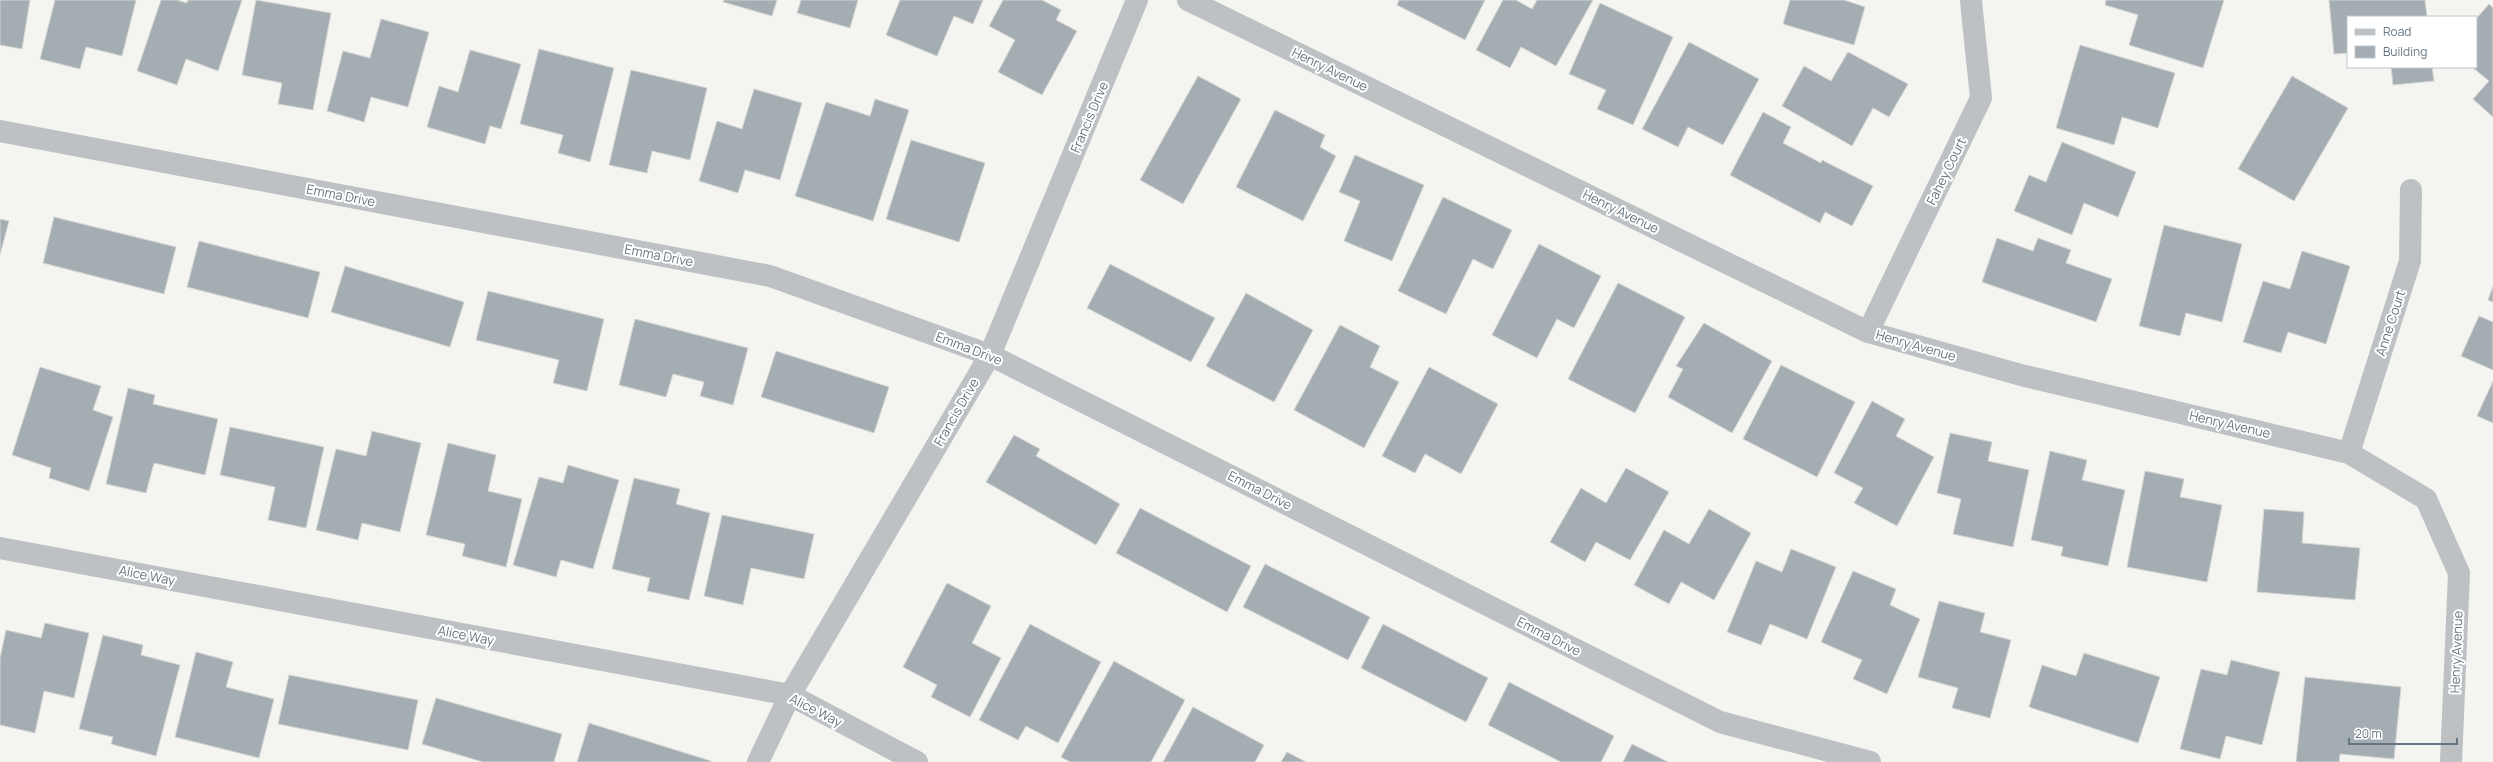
<svg xmlns="http://www.w3.org/2000/svg" width="2493" height="762" viewBox="0 0 2493 762" font-family="Manrope,sans-serif">
<rect width="100%" height="100%" fill="#f4f4f0"/>
<path fill="#a4adb2" stroke="#d5d5d3" d="M0,0H30L22,49L0,45Z
M55,0H136L122,56L86,47L80,69L40,59Z
M161,0H177L187,3L188,0H242L218,71L186,59L177,85L137,71Z
M256,0L331,13L313,110L278,104L282,83L242,75Z
M724,0H777L772,16L723,2Z
M801,0H858L850,28L797,13Z
M900,0H983L973,24L954,16L937,56L886,35Z
M1003,0H1042L1061,10L1056,20L1077,31L1042,95L998,72L1015,40L989,26Z
M1399,0H1485L1465,40L1397,5Z
M1503,0H1516L1532,9L1537,0H1593L1556,66L1521,47L1510,68L1476,50Z
M1790,0H1844L1865,7L1854,45L1783,24Z
M2106,0H2224L2203,68L2129,45L2138,15L2105,5Z
M2329,0H2425L2427,17H2348V53L2334,54Z
M1600,3L1673,37L1633,125L1597,109L1606,90L1569,74Z
M2489,4L2493,8V117L2473,99L2489,81L2472,67H2476V19Z
M381,19L429,32L408,107L371,97L364,122L327,111L343,51L370,58Z
M1689,42L1759,79L1723,145L1688,127L1678,147L1642,129Z
M2080,45L2175,73L2158,128L2122,117L2114,145L2056,128Z
M539,49L614,68L590,162L558,153L563,135L520,124Z
M470,50L521,64L501,129L490,126L485,144L427,127L439,86L458,92Z
M1848,52L1908,84L1889,117L1873,108L1852,146L1782,106L1804,66L1831,81Z
M2391,67H2432L2434,81L2393,85Z
M631,70L707,88L690,160L652,151L647,173L609,165Z
M1198,76L1241,99L1183,204L1140,180Z
M2292,76L2348,108L2294,201L2238,169Z
M754,89L802,103L780,180L745,170L738,193L699,181L717,121L742,129Z
M875,99L909,110L873,221L795,196L826,102L870,116Z
M1275,110L1325,135L1320,147L1336,156L1303,221L1236,187Z
M1763,112L1791,127L1783,143L1821,163L1822,160L1873,186L1852,226L1825,212L1820,223L1730,175Z
M911,140L985,163L959,242L886,219Z
M2062,142L2136,172L2118,217L2084,203L2072,235L2014,211L2029,175L2046,182Z
M1355,155L1424,185L1392,261L1344,241L1360,201L1339,192Z
M1443,197L1512,230L1493,269L1473,259L1446,314L1398,291Z
M54,217L176,247L164,294L43,263Z
M0,219L9,221L0,255Z
M2164,225L2242,244L2222,322L2186,313L2180,336L2139,326Z
M1997,238L2033,251L2038,238L2071,250L2066,263L2112,279L2096,322L1982,282Z
M199,241L320,272L308,318L187,287Z
M1539,244L1601,276L1574,328L1557,319L1537,358L1492,335Z
M2302,251L2350,266L2326,344L2288,332L2281,353L2243,342L2263,281L2290,289Z
M1110,264L1215,318L1191,362L1087,308Z
M345,266L464,302L450,347L331,312Z
M1618,283L1685,317L1635,413L1568,379Z
M2493,286V302L2488,300Z
M488,291L604,319L587,391L553,383L559,360L476,340Z
M1246,293L1313,330L1274,402L1206,366Z
M2479,316L2493,322V370L2461,356Z
M635,319L748,348L733,405L700,396L704,382L673,374L666,397L619,385Z
M1704,323L1772,361L1732,433L1668,397L1683,369L1676,366Z
M1340,325L1380,346L1370,367L1399,382L1364,448L1294,410Z
M776,351L889,387L874,433L761,397Z
M1781,365L1855,402L1817,477L1743,439Z
M40,367L101,386L93,410L113,417L89,491L49,478L51,468L12,455Z
M1429,367L1498,404L1461,474L1425,454L1415,473L1382,456Z
M2493,381V423L2477,416Z
M128,388L155,395L153,404L218,419L205,475L154,463L146,493L106,484Z
M1872,401L1905,419L1896,436L1934,457L1897,526L1854,503L1863,488L1834,473Z
M230,427L324,447L306,528L268,520L275,487L220,475Z
M372,431L421,443L400,532L362,523L358,540L316,530L336,449L366,456Z
M1950,433L1992,442L1988,461L2029,470L2013,547L1953,534L1961,499L1937,493Z
M1014,435L1040,449L1036,456L1120,504L1096,545L986,482Z
M448,443L496,455L488,491L522,499L506,567L462,556L465,544L426,535Z
M2050,451L2087,460L2082,480L2125,490L2108,566L2061,556L2063,547L2031,540Z
M568,465L619,480L593,569L561,560L556,577L513,565L539,477L563,483Z
M1626,468L1669,492L1630,560L1596,542L1585,562L1550,542L1581,488L1606,503Z
M2145,471L2184,479L2180,497L2222,505L2207,582L2127,567Z
M634,478L680,489L676,504L710,513L689,600L647,591L650,578L612,569Z
M1140,508L1251,566L1227,612L1116,553Z
M1709,509L1751,533L1714,600L1681,582L1669,604L1634,585L1664,530L1689,544Z
M2264,509L2304,512L2302,543L2360,548L2355,600L2257,592Z
M722,515L814,534L804,579L751,568L743,605L704,596Z
M1791,549L1836,567L1807,639L1770,624L1761,645L1727,632L1756,561L1782,572Z
M1265,564L1370,617L1348,660L1243,607Z
M1853,571L1896,589L1890,605L1920,619L1887,694L1853,679L1862,660L1821,642Z
M947,583L991,606L972,643L1001,658L970,717L931,697L937,685L903,667Z
M1939,601L1985,613L1980,632L2011,640L1990,718L1952,708L1958,688L1918,677Z
M45,623L89,633L74,698L44,691L35,733L0,725V658L6,630L41,638Z
M1030,624L1101,662L1058,743L1026,726L1018,740L979,720Z
M1383,624L1488,678L1466,722L1361,668Z
M103,635L143,645L141,655L180,665L156,756L111,744L113,737L79,729Z
M196,652L233,662L226,687L274,699L259,758L175,737Z
M2084,653L2160,677L2138,743L2029,707L2042,665L2076,676Z
M2231,660L2280,672L2262,745L2226,736L2220,759L2180,749L2201,669L2227,675Z
M1114,661L1185,700L1151,762H1070L1061,757Z
M289,675L418,700L408,750L278,724Z
M2305,677L2401,687L2394,759L2340,754L2339,762H2296Z
M1509,682L1614,736L1601,762H1561L1488,725Z
M436,698L562,734L554,762H483L422,744Z
M1193,707L1264,745L1255,762H1163Z
M589,723L711,761V762H577Z
M1632,744L1668,762H1623Z
M1287,752L1306,762H1281Z"/>
<g fill="none" stroke-linecap="round" stroke-linejoin="round">
<path stroke="#bdc1c4" stroke-width="22" d="M1188,0L1868,332L2021,375L2349,453L2426,499L2459,573L2451,762
M0,131L770,276L990,355L1720,722L1870,762
M1868,332L1981,98L1971,1
M2349,453L2410,261L2411,190
M0,548L790,695L917,762
M758,762L790,695L990,355L1137,0"/>
</g>
<g text-anchor="middle" stroke-width="4" stroke-linejoin="round" paint-order="stroke">
<g font-size="13" fill="#647481" stroke="#fff">
<text transform="translate(1330 69) rotate(26)" y="5">Henry Avenue</text>
<text transform="translate(1089 117) rotate(-67)" y="5">Francis Drive</text>
<text transform="translate(1946 171) rotate(-64)" y="5">Fahey Court</text>
<text transform="translate(341 195) rotate(11)" y="5">Emma Drive</text>
<text transform="translate(1621 211) rotate(26)" y="5">Henry Avenue</text>
<text transform="translate(659 255) rotate(11)" y="5">Emma Drive</text>
<text transform="translate(2390 323) rotate(-72)" y="5">Anne Court</text>
<text transform="translate(1916 345) rotate(16)" y="5">Henry Avenue</text>
<text transform="translate(969 348) rotate(21)" y="5">Emma Drive</text>
<text transform="translate(956 412) rotate(-60)" y="5">Francis Drive</text>
<text transform="translate(2230 424) rotate(13)" y="5">Henry Avenue</text>
<text transform="translate(1260 490) rotate(27)" y="5">Emma Drive</text>
<text transform="translate(147 575) rotate(11)" y="5">Alice Way</text>
<text transform="translate(466 635) rotate(11)" y="5">Alice Way</text>
<text transform="translate(1549 636) rotate(27)" y="5">Emma Drive</text>
<text transform="translate(2456 652) rotate(-88)" y="5">Henry Avenue</text>
<text transform="translate(816 710) rotate(27)" y="5">Alice Way</text>
</g>
</g>
<rect x="2347" y="16" width="130" height="52" fill="#ffffff" stroke="#c1c7cd"/>
<rect x="2355" y="29" width="20" height="6" fill="#bdc1c4" stroke="#c1c7cd"/>
<text x="2383" y="36" font-size="12" fill="#647481">Road</text>
<rect x="2355" y="46" width="20" height="12" fill="#a4adb2" stroke="#c1c7cd"/>
<text x="2383" y="56" font-size="12" fill="#647481">Building</text>
<path d="M2349 738v6h108v-6" fill="none" stroke="#647481" stroke-width="2"/>
<text x="2355" y="738" font-size="12" fill="#647481" stroke="#ffffff" stroke-width="3" paint-order="stroke">20 m</text>
</svg>
